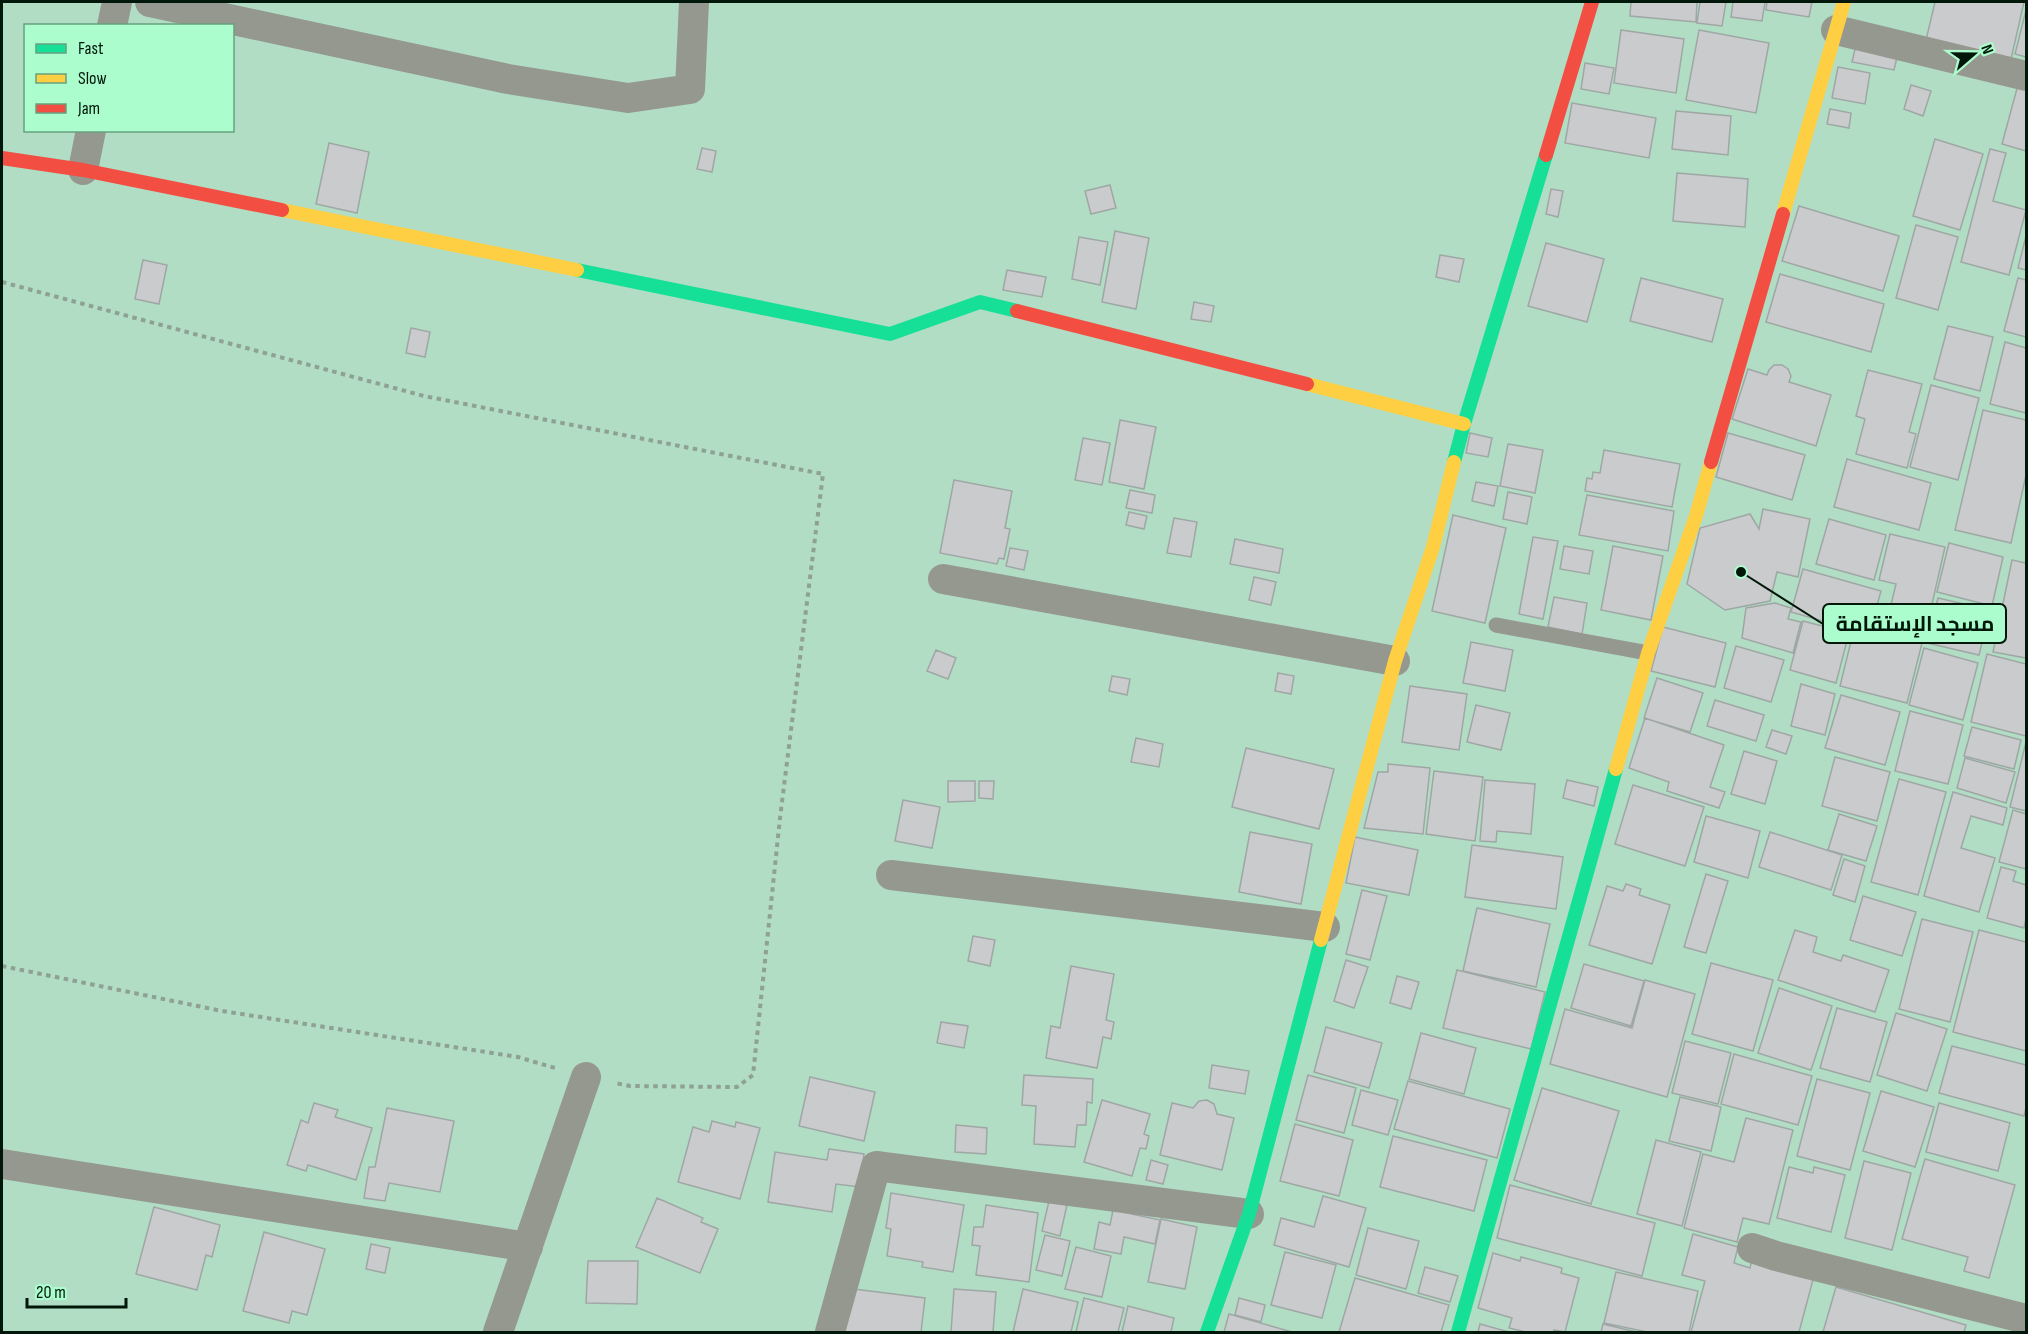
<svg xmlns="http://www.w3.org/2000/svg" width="2028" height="1334" viewBox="0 0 2028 1334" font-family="'Sofia Sans Condensed',Cairo,sans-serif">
<rect width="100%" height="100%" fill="#b1ddc4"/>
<path fill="#cacbcd" stroke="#9fa7a5" stroke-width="1.5" d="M1631,2H1697L1696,22L1630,16Z
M1700,2H1726L1722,26L1697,23Z
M1733,2H1765L1762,21L1731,17Z
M1767,2H1812L1809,17L1766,10Z
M1935,2H2024L2011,59L1926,40Z
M2026,10V57L2015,54Z
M1621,30L1684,39L1676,93L1614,83Z
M1699,30L1769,43L1756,113L1686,100Z
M1856,45L1898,53L1894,70L1852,62Z
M1585,63L1614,68L1609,94L1581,89Z
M1838,67L1870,73L1865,104L1832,98Z
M2019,81L2026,83V151L2002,144Z
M1911,85L1931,91L1923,116L1904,109Z
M1572,103L1656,118L1649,158L1565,143Z
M1830,109L1851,113L1849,128L1827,124Z
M1676,111L1731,116L1728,155L1672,149Z
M1935,139L1983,154L1960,230L1913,216Z
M329,143L369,152L357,213L316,204Z
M702,148L716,151L712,172L697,169Z
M1990,149L2006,153L1993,201L2026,210L2009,275L1961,262Z
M1677,173L1748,179L1745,227L1673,221Z
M1110,185L1116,208L1091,214L1085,191Z
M1551,189L1563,191L1558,217L1546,214Z
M1799,206L1899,236L1883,291L1782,261Z
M1916,225L1958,237L1938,310L1896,298Z
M1115,231L1149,238L1136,309L1102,302Z
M2026,236V270L2018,268Z
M1079,237L1108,242L1100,285L1072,279Z
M1546,243L1604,259L1587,322L1528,306Z
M1440,255L1464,259L1459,282L1436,277Z
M143,260L167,265L159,304L135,299Z
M1007,270L1046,277L1042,297L1003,290Z
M1780,274L1884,304L1871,352L1766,322Z
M1641,278L1723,299L1712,342L1630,321Z
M2018,278L2026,280V337L2004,331Z
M1194,302L1214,306L1211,322L1191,319Z
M1948,326L1993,337L1980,391L1934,379Z
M411,328L430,332L425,357L406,353Z
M2005,342L2026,348V413L1990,404Z
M1774,365H1782L1788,369L1791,376L1789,382L1831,395L1816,446L1732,419L1748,369L1767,375L1769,370Z
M1868,370L1922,384L1909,432L1916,434L1907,468L1856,454L1865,419L1856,416Z
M1931,385L1979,398L1958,480L1910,467Z
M1983,410L2026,420V475L2011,543L1955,530Z
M1120,420L1156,427L1144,489L1109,482Z
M1470,433L1492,438L1488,457L1466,453Z
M1728,433L1805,455L1792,500L1716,477Z
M1083,438L1110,443L1102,485L1075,480Z
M1508,444L1543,450L1535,493L1500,486Z
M1604,450L1680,464L1672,507L1585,491L1587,478L1592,479L1593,472L1600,473Z
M1847,459L1931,483L1919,530L1834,507Z
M954,480L1012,491L1005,528L1010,529L1004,559L999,558L997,564L940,553Z
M1476,482L1498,486L1494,506L1472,501Z
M1130,490L1155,495L1152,513L1126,508Z
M1508,492L1532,497L1527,524L1503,519Z
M1587,495L1674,511L1668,551L1579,535Z
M1763,509L1810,519L1798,577L1777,572L1770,601L1725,610L1687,584L1700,528L1750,514L1759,529Z
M1129,512L1147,516L1144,529L1126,525Z
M1453,515L1506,528L1485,623L1432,611Z
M1174,518L1197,522L1191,557L1167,553Z
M1829,519L1886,535L1874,580L1816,564Z
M1890,534L1945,547L1927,626L1888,617L1896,584L1879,580Z
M1533,537L1558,541L1543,619L1519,614Z
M1235,539L1283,549L1279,573L1230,564Z
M1949,543L2003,557L1992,606L1937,592Z
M1564,546L1593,551L1589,574L1560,569Z
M1613,546L1663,556L1651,620L1601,610Z
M1010,548L1028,551L1024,570L1006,566Z
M2012,560L2026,563V658L1993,652Z
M1803,569L1881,591L1872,623L1861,620L1858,631L1791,612Z
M1254,577L1276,582L1271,605L1249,600Z
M1554,597L1587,603L1582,634L1548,627Z
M1938,598L1990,610L1979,655L1927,643Z
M1775,603L1791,608L1788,619L1801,622L1793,653L1742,638L1746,608Z
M1803,621L1849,633L1836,683L1790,670Z
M1866,625L1923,639L1907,703L1840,686L1852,637L1863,640Z
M1663,627L1726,643L1715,687L1651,671Z
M1471,642L1513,650L1505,691L1463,683Z
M1736,646L1784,660L1771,702L1724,688Z
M1924,648L1978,663L1963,720L1909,705Z
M936,650L956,658L948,679L927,671Z
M1987,654L2026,664V736L1971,722Z
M1278,673L1294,676L1291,694L1275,691Z
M1112,676L1130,679L1127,695L1109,691Z
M1657,678L1703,693L1690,732L1644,718Z
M1801,684L1835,694L1825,735L1791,726Z
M1410,686L1467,694L1459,750L1402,742Z
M1841,695L1900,712L1885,765L1825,748Z
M1715,700L1764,715L1756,741L1707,726Z
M1476,705L1510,713L1501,750L1467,742Z
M1910,711L1963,725L1948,784L1895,771Z
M1645,718L1724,745L1710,787L1725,792L1719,808L1667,791L1669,782L1629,768Z
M1972,727L2021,740L2014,769L1964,756Z
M1772,730L1792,736L1786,754L1766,747Z
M1136,738L1163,744L1159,767L1131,762Z
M2026,742V811L2010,807Z
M1246,748L1334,769L1319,829L1232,807Z
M1744,751L1777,761L1765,804L1731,794Z
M1835,757L1890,772L1877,821L1822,806Z
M1965,758L2015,772L2006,803L1957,788Z
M1388,764L1430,768L1423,834L1364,828L1378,772H1388Z
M1434,771L1483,777L1475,841L1426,834Z
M1899,779L1946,792L1918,895L1871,882Z
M1485,780L1535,784L1531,834L1497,831L1496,842L1480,841Z
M1567,780L1598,787L1594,806L1563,798Z
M948,781H975V801L948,802Z
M979,781H994L993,799L979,798Z
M1633,785L1704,807L1685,866L1615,844Z
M1953,792L2007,808L2003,825L1971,816L1961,848L1995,858L1979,912L1924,896Z
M903,800L940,807L932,848L895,841Z
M2013,810L2026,814V869L1999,862Z
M1839,814L1877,826L1866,861L1828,850Z
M1706,816L1760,831L1748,878L1694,862Z
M1250,832L1312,844L1301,904L1239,892Z
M1770,832L1842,855L1831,890L1759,867Z
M1355,837L1418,850L1409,895L1346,883Z
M1472,845L1563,857L1556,909L1465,897Z
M1844,859L1865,866L1855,902L1833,895Z
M2001,867L2016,871L2013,881L2026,885V918L2024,928L1987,918Z
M1706,874L1728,881L1706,953L1684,947Z
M1626,884L1641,889L1639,895L1670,905L1652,964L1589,945L1607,886L1623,891Z
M1362,890L1387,896L1370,960L1346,954Z
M1863,896L1916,912L1902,956L1850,940Z
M1477,908L1550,924L1536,987L1463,971Z
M1922,919L1973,932L1950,1022L1899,1009Z
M1795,930L1817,937L1813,952L1841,961L1843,955L1889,970L1875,1012L1778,980Z
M1979,930L2026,942V1051L1953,1032Z
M973,936L995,940L990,966L968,961Z
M1346,960L1368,967L1354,1008L1334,1001Z
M1711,963L1773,980L1753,1051L1692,1034Z
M1584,964L1644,981L1631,1026L1571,1008Z
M1071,966L1114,974L1106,1020L1114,1022L1111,1039L1103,1037L1097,1068L1046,1058L1051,1026L1060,1028Z
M1457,970L1545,992L1531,1049L1443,1028Z
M1397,976L1419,982L1411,1009L1390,1003Z
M1645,980L1695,994L1667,1097L1550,1064L1565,1009L1632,1028Z
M1779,988L1832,1006L1811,1070L1758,1053Z
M1837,1008L1887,1022L1870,1082L1820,1068Z
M1896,1013L1947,1029L1927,1091L1877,1075Z
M941,1022L968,1026L964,1048L937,1043Z
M1326,1027L1382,1043L1369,1088L1314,1072Z
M1421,1033L1476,1048L1464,1094L1409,1079Z
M1685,1041L1731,1053L1718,1104L1672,1093Z
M1952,1046L2026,1065V1108L2024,1116L1939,1093Z
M1734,1054L1812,1076L1798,1125L1721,1104Z
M1212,1065L1249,1071L1245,1094L1209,1088Z
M1024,1075L1093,1079L1092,1103L1087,1102L1086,1125H1077L1075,1147L1034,1144L1036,1106L1022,1105Z
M1308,1075L1356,1088L1344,1133L1296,1120Z
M810,1077L875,1092L864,1141L799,1126Z
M1817,1079L1870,1093L1850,1170L1797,1156Z
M1408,1081L1510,1109L1497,1158L1394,1129Z
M1542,1088L1619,1111L1591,1204L1514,1180Z
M1361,1090L1398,1100L1388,1135L1352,1125Z
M1881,1091L1934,1107L1915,1167L1863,1151Z
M1680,1097L1721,1107L1711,1151L1669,1141Z
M1102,1100L1150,1114L1144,1134L1149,1136L1146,1149L1140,1148L1132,1176L1084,1162Z
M1207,1100L1214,1104L1217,1114L1234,1118L1222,1170L1160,1155L1172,1103L1193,1108L1199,1101Z
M314,1103L338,1110L335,1117L372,1128L356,1180L308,1165L306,1171L287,1165L301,1120L308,1123Z
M1939,1103L2010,1123L1998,1171L1926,1152Z
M387,1108L454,1121L440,1192L389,1183L385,1201L364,1198L369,1167H375Z
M1746,1118L1793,1130L1769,1224L1743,1218L1737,1242L1684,1228L1703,1154L1734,1162Z
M712,1121L735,1127L736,1122L760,1128L740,1199L678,1182L693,1127L709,1132Z
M1295,1124L1353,1140L1339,1196L1280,1181Z
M956,1125L987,1128L986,1154L955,1152Z
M1393,1136L1487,1160L1474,1211L1380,1187Z
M1656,1140L1701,1152L1682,1226L1637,1214Z
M829,1149L864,1154L860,1187L836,1184L832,1212L768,1202L775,1152L827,1160Z
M1925,1159L2015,1185L1989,1278L1964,1271L1968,1257L1902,1239Z
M1151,1160L1168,1165L1163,1184L1146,1180Z
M1864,1161L1911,1173L1892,1250L1845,1238Z
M1789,1167L1813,1173L1814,1167L1845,1175L1831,1232L1777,1218Z
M1510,1185L1655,1223L1642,1276L1497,1238Z
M891,1193L964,1205L953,1272L922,1267L923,1262L887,1256L891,1229L886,1228Z
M1323,1196L1366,1208L1349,1267L1274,1245L1281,1218L1314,1227Z
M657,1198L703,1218L701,1222L718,1229L700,1273L636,1247Z
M1049,1201L1067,1205L1060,1236L1042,1231Z
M986,1205L1038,1213L1029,1282L976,1275L980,1246L972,1245L974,1227H983Z
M154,1207L220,1225L212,1257L206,1255L197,1290L136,1274Z
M1113,1210L1160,1220L1155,1244L1124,1237L1121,1254L1094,1249L1099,1222L1110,1225Z
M1161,1219L1197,1227L1185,1289L1148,1282Z
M1368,1228L1419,1241L1406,1289L1356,1275Z
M264,1232L325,1249L307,1315L292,1311L289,1323L243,1311Z
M1693,1234L1738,1247L1734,1263L1750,1268L1752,1259L1814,1276L1799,1332H1691L1705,1281L1682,1275Z
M1045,1235L1070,1241L1062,1276L1036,1270Z
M371,1244L390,1248L385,1273L366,1269Z
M1076,1247L1111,1256L1102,1297L1065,1289Z
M1285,1252L1336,1265L1322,1318L1271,1305Z
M1493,1253L1520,1261L1521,1257L1562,1268L1561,1273L1579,1278L1565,1332L1554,1330V1332H1526L1509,1328L1512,1318L1478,1308Z
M588,1261H638L637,1304L586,1303Z
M1425,1267L1458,1276L1450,1302L1418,1293Z
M1616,1272L1698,1291L1689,1332H1647L1604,1323Z
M1355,1278L1449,1305L1441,1332H1339Z
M1836,1287L1966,1325L1964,1332H1823Z
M854,1289L925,1298L921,1332H842Z
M954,1289L996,1292L993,1332H951Z
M1023,1289L1078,1302L1071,1332H1013Z
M1084,1298L1124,1308L1118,1332H1076Z
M1239,1298L1265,1305L1261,1322L1235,1315Z
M1128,1306L1174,1318L1171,1332H1122Z
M1229,1314L1292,1332H1224Z
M1480,1324L1509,1332H1478Z
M1603,1324L1636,1332H1601Z"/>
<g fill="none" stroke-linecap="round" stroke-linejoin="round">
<path stroke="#8ea192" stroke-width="4" stroke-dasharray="4.5 4.5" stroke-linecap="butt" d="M2,282L424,396L823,474L780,818L753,1075L737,1087L630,1086L615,1083
M2,966L222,1011L518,1057L555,1068"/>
<path stroke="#95988f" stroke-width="15" d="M1496,625L1648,653"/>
<path stroke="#95988f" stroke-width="30" d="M150,2L508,79L628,98L690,89L694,2
M112,26L117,2
M1836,30L2026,76
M83,170L91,130
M943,579L1395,661
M891,875L1325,927
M2,1164L528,1247
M1752,1248L1776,1256L2026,1319
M498,1332L586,1077
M830,1332L876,1166L1249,1214"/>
<path stroke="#16e098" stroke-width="14" d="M577,270L890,334L980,302L1017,311
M1454,462L1464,424L1546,155
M1207,1332L1249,1214L1321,940
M1458,1332L1616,769"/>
<path stroke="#ffcf43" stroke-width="14" d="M282,210L577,270
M1783,214L1844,2
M1307,384L1464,424
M1616,769L1648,653L1696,516L1711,462
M1321,940L1395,661L1433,547L1454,462"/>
<path stroke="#f24e42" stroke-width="14" d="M1546,155L1592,2
M2,158L83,170L282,210
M1017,311L1307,384
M1711,462L1783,214"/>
</g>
<path fill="none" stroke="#00170a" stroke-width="2" d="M1741 572L1823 624"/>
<circle fill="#00170a" stroke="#abfdcd" stroke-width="2" cx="1741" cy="572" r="6"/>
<rect fill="#abfdcd" stroke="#00170a" stroke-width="2" x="1823" y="604" width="183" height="39" rx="6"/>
<g font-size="21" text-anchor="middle" font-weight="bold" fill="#00170a">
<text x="1915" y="631">مسجد الإستقامة</text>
</g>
<rect width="2028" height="1334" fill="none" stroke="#00170a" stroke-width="6"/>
<rect x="24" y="24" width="210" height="108" fill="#abfdcd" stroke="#67a17f" stroke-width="1.5"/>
<rect x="36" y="44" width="30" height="9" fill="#16e098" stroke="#67a17f" stroke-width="1.5"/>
<text x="78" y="54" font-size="18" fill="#00170a">Fast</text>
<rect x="36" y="74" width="30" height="9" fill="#ffcf43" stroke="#67a17f" stroke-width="1.5"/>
<text x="78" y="84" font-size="18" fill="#00170a">Slow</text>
<rect x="36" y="104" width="30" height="9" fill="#f24e42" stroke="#67a17f" stroke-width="1.5"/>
<text x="78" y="114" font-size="18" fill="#00170a">Jam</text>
<g transform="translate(1974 54) rotate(70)" stroke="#abfdcd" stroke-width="4.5" paint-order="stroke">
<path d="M0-4.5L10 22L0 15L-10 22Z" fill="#00170a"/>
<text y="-9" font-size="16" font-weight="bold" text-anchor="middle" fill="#00170a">N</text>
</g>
<path d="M27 1298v9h99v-9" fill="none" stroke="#00170a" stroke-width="3"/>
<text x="36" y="1298" font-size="18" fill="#00170a" stroke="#abfdcd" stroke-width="4.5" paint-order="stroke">20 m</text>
</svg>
